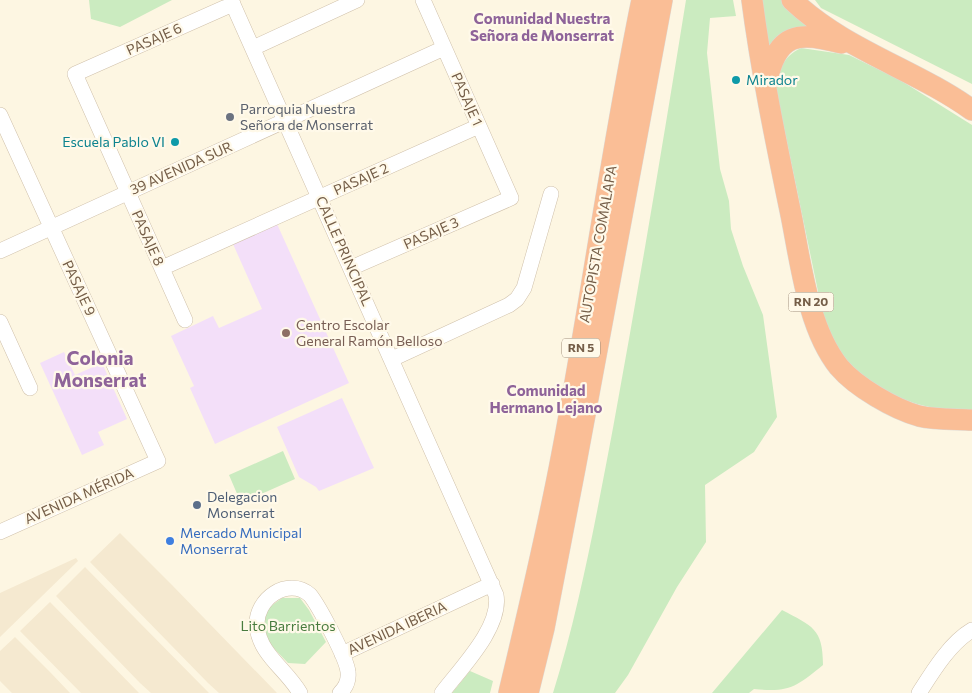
<svg xmlns="http://www.w3.org/2000/svg" width="972" height="693" viewBox="0 0 972 693" font-family="Commissioner,sans-serif">
<rect width="100%" height="100%" fill="#fdf6e2"/>
<path fill="#f5e9d0" d="M120,533L172,585L277,693H219L208,683L90,562Z
M76,558L78,561L0,637V593Z
M85,567L137,620L209,693H151L140,683L56,596Z
M50,602L102,655L139,693H81L20,631Z
M15,637L50,672L70,693H12L0,681V651Z"/>
<path fill="#f3dff9" d="M277,224L349,383L215,444L190,388L194,386L171,336L213,316L219,328L262,309L233,244Z
M64,352L75,375L102,363L127,419L98,432L104,445L82,455L40,363Z
M342,398L374,468L319,491L316,487L299,477L277,427Z"/>
<path fill="#cbebc0" d="M89,0H172L120,27L91,19Z
M686,0H733L736,16L710,18L707,53L720,169L729,201L731,229L743,266L763,315L777,417L754,452L705,485L706,542L677,587L628,675L615,693H553C580,607 596,517 613,428C639,286 663,143 686,0Z
M760,0H783L812,28L767,48Z
M815,0H972V84L821,8Z
M801,48L849,55L900,80L972,125V409C923,415 866,390 838,349C833,342 829,333 825,325L776,89C780,69 782,57 801,48Z
M283,451L295,479L241,503L229,475Z
M282,598H300L309,610L326,642L305,664L288,663L262,636L263,612Z
M782,610C812,626 823,628 823,665C797,686 790,693 754,689L749,693H712Z
M470,671L493,681L490,693H452Z"/>
<g fill="none" stroke-linecap="round" stroke-linejoin="round">
<g stroke="#d0c1ab" stroke-width="16">
<path id="minor" d="M231,0L496,595C502,627 460,669 442,693
M253,48L357,0
M0,115L158,461L0,532
M0,251L444,48
M162,268L479,126
M351,268L511,198L423,0
M185,320L75,74L233,4
M0,322L30,388
M392,359L509,305L517,299L524,288L551,194
M342,654L492,584
M300,693C287,670 259,654 257,626C255,599 288,576 310,595C319,606 347,659 348,672C349,680 346,687 340,693
M919,693C933,671 950,643 972,630"/>
</g>
<g stroke="#ded8d3" stroke-width="22">
<path id="highway" d="M752,0C761,69 775,137 789,205C800,255 806,326 839,367C856,387 894,409 919,416C936,420 955,419 972,420
M792,0C844,50 915,69 972,110
M767,81C777,33 798,31 841,43
M509,693C528,613 547,534 562,454C591,303 611,150 642,0
M528,693L544,628L575,468L662,0"/>
</g>
<use href="#minor" stroke="#fff" stroke-width="15"/>
<use href="#highway" stroke="#fabe96" stroke-width="21"/>
</g>
<g fill="#0f9aa8" stroke="#fff9e9" stroke-width="2">
<circle cx="736" cy="80" r="5"/>
<circle cx="175" cy="142" r="5"/>
</g>
<circle fill="#6b7280" stroke="#fff9e9" stroke-width="2" cx="230" cy="117" r="5"/>
<circle fill="#8d6e63" stroke="#fff9e9" stroke-width="2" cx="286" cy="333" r="5"/>
<circle fill="#5c6f8a" stroke="#fff9e9" stroke-width="2" cx="197" cy="505" r="5"/>
<circle fill="#3f7fe0" stroke="#fff9e9" stroke-width="2" cx="170" cy="541" r="5"/>
<g text-anchor="middle" stroke-width="4.5" stroke-linejoin="round" paint-order="stroke">
<g fill="#fff9e9" stroke="#9e8c78" stroke-width="1">
<rect x="788.5" y="292.5" width="45" height="19" rx="4"/>
<rect x="562" y="338.5" width="38" height="19" rx="4"/>
</g>
<g font-size="12" font-weight="bold" fill="#755e48">
<text x="811" y="306">RN 20</text>
<text x="581" y="352">RN 5</text>
</g>
<g font-size="14" fill="#755e48" stroke="#fff9e9">
<text transform="translate(154 39) rotate(-24)" y="5">PASAJE 6</text>
<text transform="translate(467 99) rotate(66)" y="5">PASAJE 1</text>
<text transform="translate(181 168) rotate(-24)" y="5">39 AVENIDA SUR</text>
<text transform="translate(361 179) rotate(-24)" y="5">PASAJE 2</text>
<text transform="translate(431 233) rotate(-24)" y="5">PASAJE 3</text>
<text transform="translate(148 238) rotate(66)" y="5">PASAJE 8</text>
<text transform="translate(598 244) rotate(-80)" y="5">AUTOPISTA COMALAPA</text>
<text transform="translate(344 251) rotate(66)" y="5">CALLE PRINCIPAL</text>
<text transform="translate(79 288) rotate(65)" y="5">PASAJE 9</text>
<text transform="translate(79 496) rotate(-24)" y="5">AVENIDA MÉRIDA</text>
<text transform="translate(397 628) rotate(-25)" y="5">AVENIDA IBERIA</text>
</g>
<g font-size="14" fill="#0d838f" stroke="#fff9e9" text-anchor="start">
<text x="746" y="85">Mirador</text>
<text x="165" y="147" text-anchor="end">Escuela Pablo VI</text>
</g>
<g font-size="14" fill="#5b616d" stroke="#fff9e9" text-anchor="start">
<text x="240" y="114">Parroquia Nuestra<tspan x="240" dy="16">Señora de Monserrat</tspan></text>
</g>
<g font-size="14" fill="#785e54" stroke="#fff9e9" text-anchor="start">
<text x="296" y="330">Centro Escolar<tspan x="296" dy="16">General Ramón Belloso</tspan></text>
</g>
<g font-size="14" fill="#4e5e75" stroke="#fff9e9" text-anchor="start">
<text x="207" y="502">Delegacion<tspan x="207" dy="16">Monserrat</tspan></text>
</g>
<g font-size="14" fill="#366cbe" stroke="#fff9e9" text-anchor="start">
<text x="180" y="538">Mercado Municipal<tspan x="180" dy="16">Monserrat</tspan></text>
</g>
<g font-size="14" fill="#497c3f" stroke="#fff9e9">
<text x="288" y="631">Lito Barrientos</text>
</g>
<g font-size="15" font-weight="bold" fill="#8e6399" stroke="#fff9e9">
<text x="542" y="24">Comunidad Nuestra<tspan x="542" dy="17">Señora de Monserrat</tspan></text>
<text x="546" y="396">Comunidad<tspan x="546" dy="17">Hermano Lejano</tspan></text>
</g>
<g font-size="19" font-weight="bold" fill="#8e6399" stroke="#fff9e9">
<text x="100" y="365">Colonia<tspan x="100" dy="22">Monserrat</tspan></text>
</g>
</g>
</svg>
